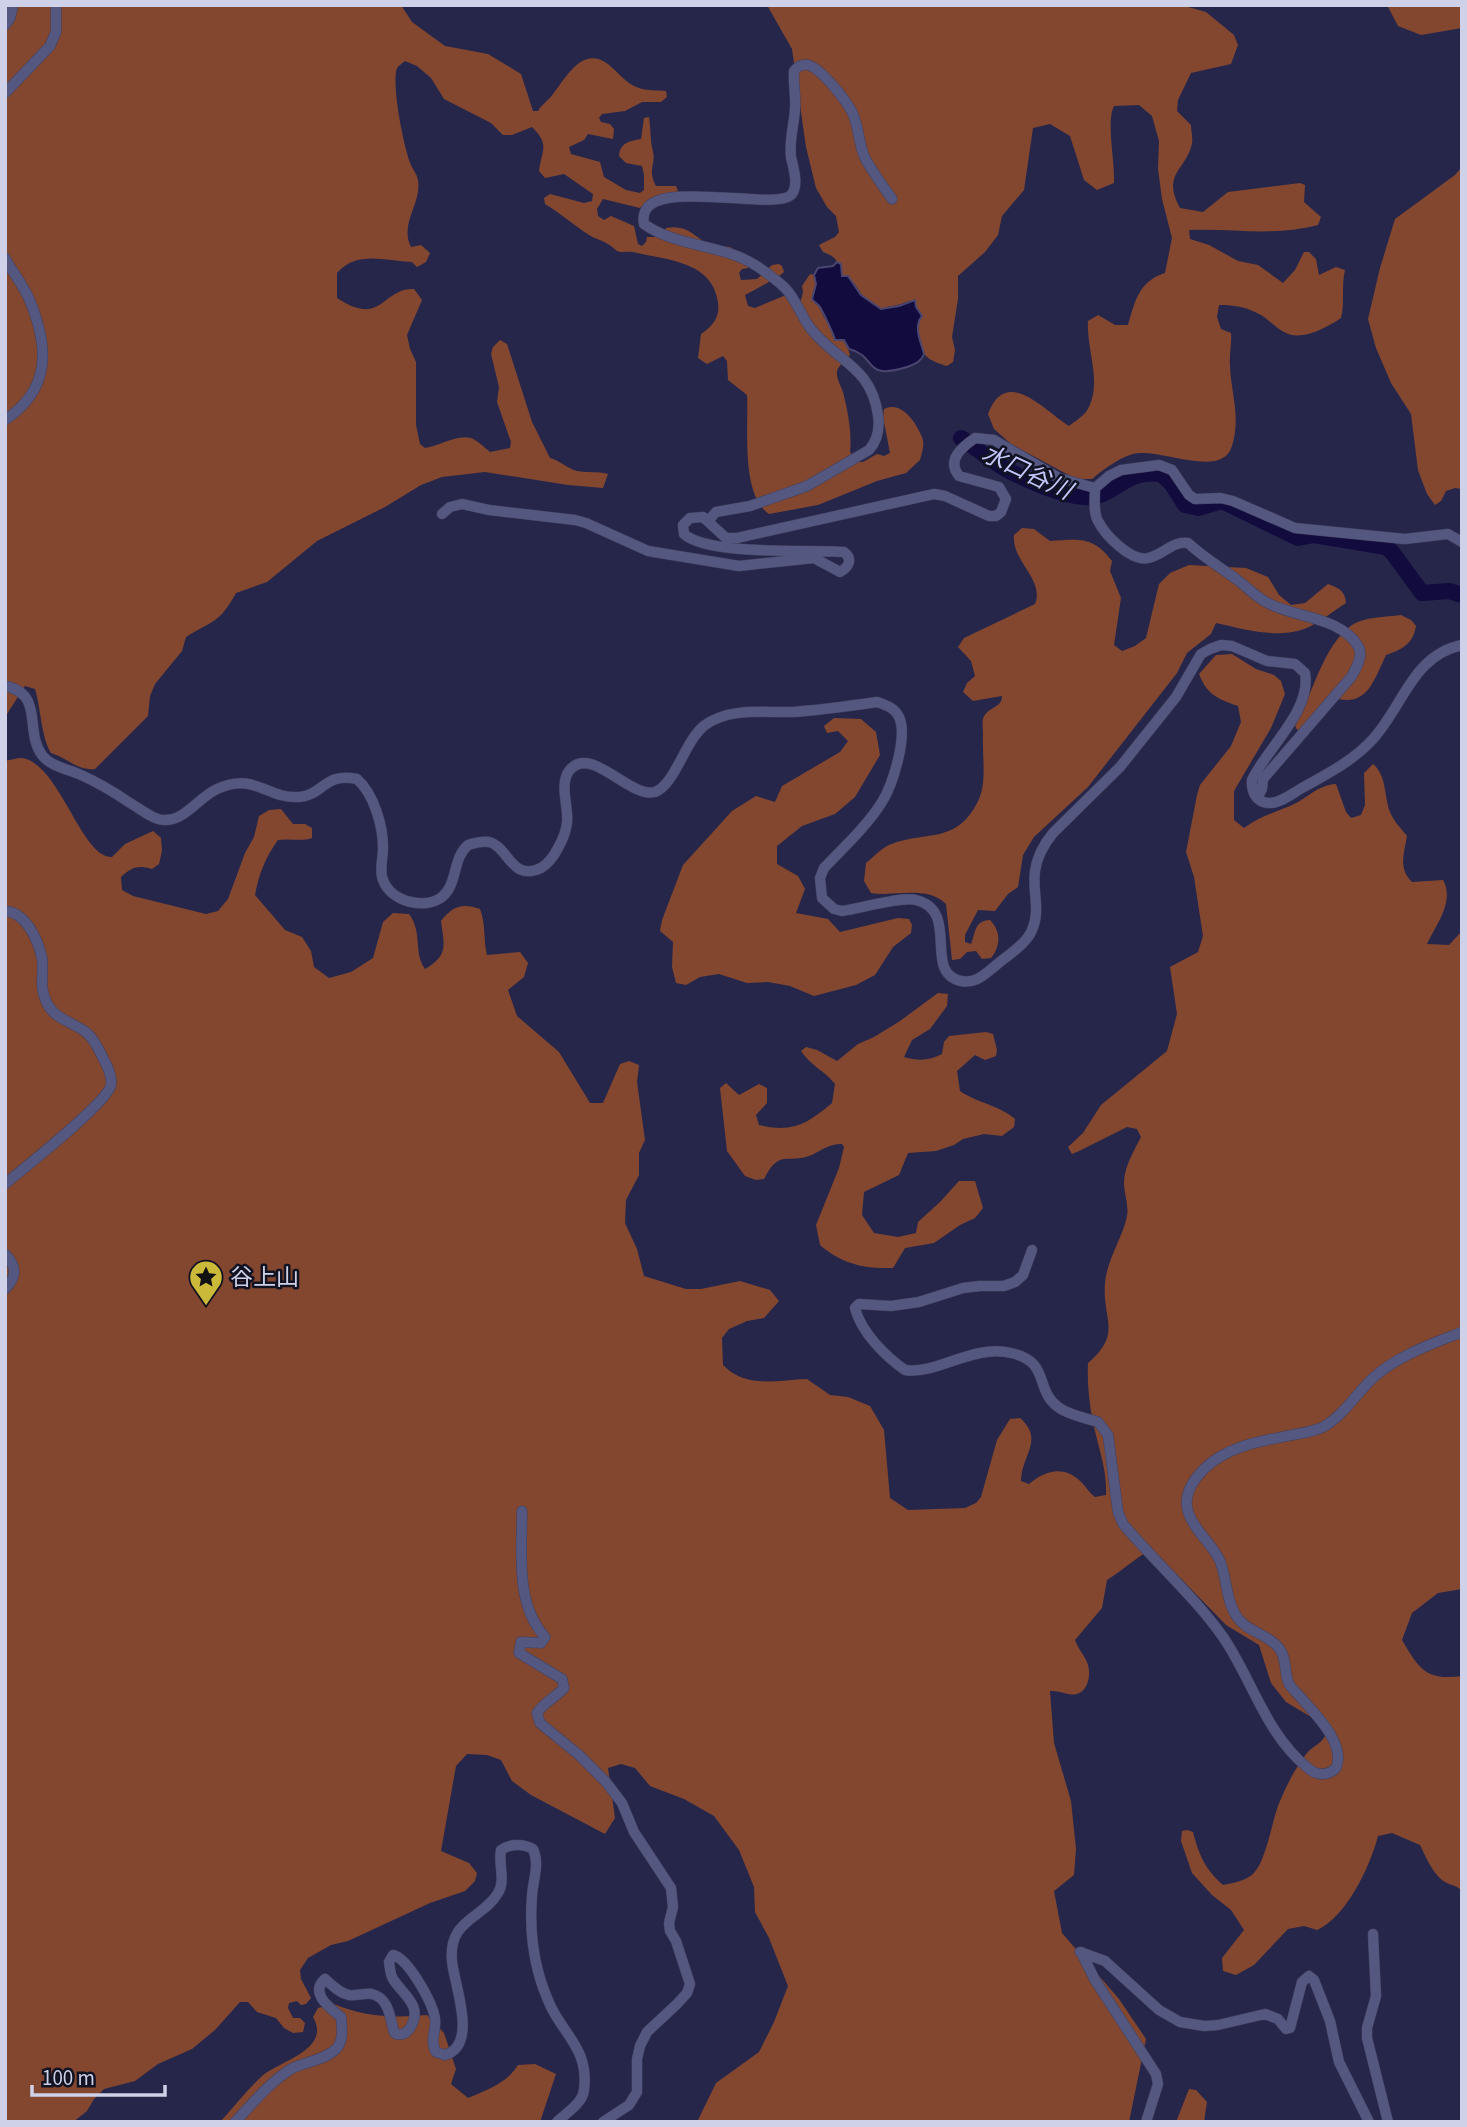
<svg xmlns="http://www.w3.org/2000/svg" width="1467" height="2127" viewBox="0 0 1467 2127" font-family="'Source Sans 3','Noto Sans JP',sans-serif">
<rect width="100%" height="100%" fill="#26264a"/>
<path fill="#834730" d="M5,5H401L412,22L445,46L488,54L521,74L533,111H538C542,104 548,101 553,94C566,78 582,45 608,64C618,72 626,84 639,88C647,91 657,90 666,91L667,97L661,102H642L625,111L602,114L599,118L601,122L610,124L614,129L613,139L588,134L584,140L569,147L571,154L600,162L604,177L626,190L640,193L644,190V175L642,166L626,163L619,156C620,143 629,141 641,139L644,118L649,117C651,130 650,140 653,152C656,164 647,170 656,186H676L678,191C664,200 654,195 640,208L603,199L597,209L598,216L604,220L611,216L634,226L638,244L642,246L646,242L647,237H660L666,228C686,224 693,235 708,244C715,249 723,245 730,247C738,252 750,257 748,268L742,269L739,273L741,280L757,279L772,265L779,264L782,266L784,272L778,277L745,295L748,306L755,308L786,295L797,301L801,300L803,292L802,286L810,274L814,275L816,284L815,303L820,307C826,330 846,336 850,355C847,360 838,366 837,371C836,378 841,386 843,392C848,412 852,432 850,452L858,462H863L877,454L884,456L890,453L883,417L884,409C901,400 916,422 922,437C925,444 922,453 920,460L906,473L877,481L818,505L769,514C740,494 749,427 747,395L728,380L727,361L723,356L707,364L698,358L701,334C713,326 720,317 718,303C713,260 664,260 633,252C628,251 622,253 617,251C614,249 612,246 608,244C602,240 595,239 589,235C574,225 560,213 545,204L544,198L550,194L584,203L592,201L593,194L564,174L545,178L539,171C542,149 550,145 532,127L512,135H503L491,123L444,99L431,78L417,66L405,61C402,63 399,66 397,68C391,84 404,149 411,165C413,170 417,174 418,180C422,204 399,223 411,247L421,245L430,253L426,262L417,267L412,262C385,261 357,250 337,273V298C383,328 381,288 414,289L422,300L407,335L410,349L416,362V425L420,444L425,448C439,446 457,434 471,438C477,440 485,448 490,452L510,448L511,442L497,402L499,387L491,354L493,347L500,340L507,344L532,422L550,458C559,460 570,470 577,471C588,473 597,471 608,474L603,488L568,485L485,472L442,477L421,485L385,507L317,541L267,582L236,593C219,624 213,620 186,637L182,651L155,684L150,696L148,716L95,769C78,771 67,758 51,753C41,736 41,709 35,689L25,686L5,717Z
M767,5H1181L1206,12L1234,35L1238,45L1231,64L1191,73L1178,100L1177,111L1191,125C1191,131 1193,138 1192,143C1187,170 1161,173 1180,208L1203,212L1228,192L1300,183L1305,185L1304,202L1321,217L1318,225C1271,237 1236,228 1189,230L1190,239L1209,245L1238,261L1258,265L1283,283L1295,270L1304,252H1309L1316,259L1319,275L1336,267L1345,270C1341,286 1345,302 1341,318C1326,328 1301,342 1284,332C1274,327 1267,317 1257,313C1244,306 1232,305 1219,305L1217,317L1221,329L1231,333C1232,344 1229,355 1230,366C1231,394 1241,416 1232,446C1222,480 1159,447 1133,454C1117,459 1104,469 1092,479H1076L1011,444L994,429L988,414C1006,365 1045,411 1069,426C1074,422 1082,417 1086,412C1104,385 1086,350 1088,321L1098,315L1115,325H1128C1135,301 1139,281 1165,273L1172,238L1162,199L1158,169L1159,141L1152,116L1139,105L1114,106C1106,122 1115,161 1114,183L1097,190L1084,180L1070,136L1050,124L1033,128L1024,190L1002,216L998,235L985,252L958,276V299L952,337L955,350L953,362L947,366C940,364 931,361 926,356C918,347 915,326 921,316L909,301C899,306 891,305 881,309L862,295L854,283L842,276C838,263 838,257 823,252L819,245L835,237L839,232L836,216L827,207L816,188L806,147L792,49Z
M1387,5H1462V28L1421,35L1398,26Z
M1462,167V489L1455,488L1446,491L1441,501L1435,505L1427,494L1418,470L1411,414L1391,383L1376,348L1368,319L1380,268L1395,219L1455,175Z
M1022,528L1034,529L1050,541C1079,539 1093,536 1112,561L1110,571L1121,598L1114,645L1122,651L1135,646L1146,638L1159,584L1170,573L1189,565L1246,568L1268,577L1279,595L1291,605L1305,603L1328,584C1339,588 1345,591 1346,603C1333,611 1318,624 1304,629C1276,639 1244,629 1216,623L1211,634L1187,653L1177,673L1088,787L1034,837L1023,855L1018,887L1008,894L995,911L978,910L965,935V942L971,944C976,932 974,921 990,920C1001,931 1001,946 991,958L982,959L976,951L967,952L960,959L952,960L946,904C926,885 896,897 871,893L864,881L866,863C873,857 880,850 887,846C924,829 957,847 979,799C987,780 982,756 983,735C983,730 982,723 983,719C987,706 1002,709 1002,696L973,701L963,692L967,683L975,676L971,661L958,647L964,638L1035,604C1045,579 1011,561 1014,535Z
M1401,615L1411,620L1416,626C1413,644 1403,649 1386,655C1373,682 1367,709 1331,697L1298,731L1295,726C1312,696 1323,645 1352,625C1365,617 1385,617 1401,615Z
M1232,654L1256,669L1274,675L1281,681L1285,694L1271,728L1234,791V820L1244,828C1259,817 1273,813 1290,806C1307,799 1317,785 1336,784L1346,812L1351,818L1361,815L1365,805L1364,773L1373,764C1387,776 1384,796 1390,812C1394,822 1401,828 1407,836C1404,854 1398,868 1412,882L1443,880C1455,901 1436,925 1427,944L1449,945L1462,931V1589L1438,1593L1412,1613L1402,1640C1419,1669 1426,1681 1462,1676V1891C1456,1885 1453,1886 1447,1883C1434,1877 1426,1857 1420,1845L1392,1833L1378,1836C1370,1867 1346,1917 1317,1930L1304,1926L1288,1929L1254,1965L1236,1975L1223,1971L1222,1958L1244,1930L1231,1910L1212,1895L1192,1873L1181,1841L1182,1831L1187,1830L1193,1832C1199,1855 1205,1869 1223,1885C1233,1883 1246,1881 1254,1873C1267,1859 1272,1819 1280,1801C1287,1784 1296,1767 1307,1753C1314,1745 1322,1744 1326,1734L1311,1717L1286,1702L1271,1683L1259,1645L1226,1625L1152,1549C1135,1558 1123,1570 1107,1580L1102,1608L1075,1640C1078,1649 1086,1657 1088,1665C1091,1675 1088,1691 1077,1694C1070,1696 1058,1690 1050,1691L1054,1743L1071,1801L1076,1849L1074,1875L1054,1891L1062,1933L1119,1999L1146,2039L1129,2122H697L716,2083L759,2052L774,2022L788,1986L769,1938L755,1912L754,1887L739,1850L714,1816L684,1799L650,1786L635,1768L621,1764L608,1768L615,1818L605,1834L531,1795L512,1781L501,1760L487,1755L467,1754L456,1766L441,1851L469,1863L477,1873L475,1881L465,1891L430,1903L348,1941L331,1945L308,1958L300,1970L301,1979L311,1998L306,2004L301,2005L297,2001L289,2003L288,2008L293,2018H300L305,2023L303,2032L293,2033L284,2028L276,2018L257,2012L248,2002H240L215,2030L192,2049L158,2064L135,2081L104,2089L94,2099L87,2111L73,2122H5V761C10,760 17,758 22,758C60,764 81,858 112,857L125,844L153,831L161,838L162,851L159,864L152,869C138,865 132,867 121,877L122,890L133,896L206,914L218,911L228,899L245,853L254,837L259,816L269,810L281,809L293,824H305L312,828V838C301,842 290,838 278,840C265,858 259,874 255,895L285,930L302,937L311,951L314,967L329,978L351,972L373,958L383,922L393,913L409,914C423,933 413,952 425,969C449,955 444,945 441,921C453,906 462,903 480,909C486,924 483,939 487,955L520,952L528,963L524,977L508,990L517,1016L559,1052L590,1103H603L620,1064L629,1061L639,1065L637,1082L645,1140L639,1153V1175L626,1200L625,1223L637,1249L644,1276L686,1289H701L740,1281L770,1290L779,1301L764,1318L747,1321L729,1329L722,1338L723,1365C746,1389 777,1380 807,1379L830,1395L848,1397L870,1406L884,1430L890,1498L908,1510L965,1508L976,1503L981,1497L997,1440L1010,1419L1020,1418C1045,1440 1021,1456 1021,1481L1029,1484C1045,1471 1063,1465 1080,1481C1086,1486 1088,1492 1095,1497L1106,1495C1107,1473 1101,1456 1096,1435C1090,1411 1087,1387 1088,1363C1123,1333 1102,1320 1105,1283C1107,1259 1123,1237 1127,1216C1129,1205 1124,1194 1124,1183C1124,1167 1134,1151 1141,1137L1137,1129L1127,1127L1077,1152L1072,1154L1068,1147L1083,1133L1101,1105L1167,1051L1177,1014L1170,967L1198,952L1203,936L1194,877L1186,852L1197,795L1200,785L1231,746L1241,722L1238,706C1218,699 1207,695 1199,674L1216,655Z
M834,718L861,719L876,732L880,755L855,797L835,814L802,826L777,846V864L798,876L805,889L796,913L828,919L840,932L898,918L909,919L912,925L911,933L893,947L875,975L856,985L814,996L790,986L768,982L747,983L719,974L700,977L686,985L676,983L672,967L673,942L660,931L662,920L683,865L732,811L756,796L775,802L782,786L840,752L848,741L838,731L827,733L824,726Z
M938,993L948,994L947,1006L930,1029L912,1040L904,1057C918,1061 929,1061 942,1054L944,1042L949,1036L986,1032L993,1034L997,1050L996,1056L985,1060L975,1055L957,1071L960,1091C977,1103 999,1105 1015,1119L1014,1127L1002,1136L984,1134L963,1139L954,1145L936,1151L908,1153L899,1175L864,1192L862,1215L874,1233L898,1237L916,1233L918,1222L940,1202L959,1181H975L983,1208L975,1218L960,1225L934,1243L905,1248L893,1268C864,1269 842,1264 820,1245L816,1225L839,1168L844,1147L842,1144C828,1143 819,1153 806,1157C797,1160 785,1157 778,1161C771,1165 768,1172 764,1179L756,1180L745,1176L727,1151L720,1088L726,1083L739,1095L759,1084L767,1088V1103L756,1115L759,1125C793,1133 807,1124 832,1103L835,1084C825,1071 812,1067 801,1051L806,1047L817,1050L837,1061L858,1044L874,1037L900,1021Z
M334,2004C364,2017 395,2018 427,2015L444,2033L456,2069L451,2084L468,2098C487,2090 507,2083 518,2065L535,2064L556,2074L540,2122H220C234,2107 247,2090 262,2076C279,2061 332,2050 313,2017L318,2008Z
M1189,2089L1196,2090L1207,2102L1204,2122H1176Z"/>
<path fill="#120b3d" stroke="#4a4670" stroke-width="2" d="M837,262L841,264L842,276H848L861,295L881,309L899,306L915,300L916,307L922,316C913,327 921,342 924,354C921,362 915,364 907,367C862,381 878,356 849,349L844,340H835C834,335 823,312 820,307C818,304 814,302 812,299L816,284L814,275L818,268L833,266Z"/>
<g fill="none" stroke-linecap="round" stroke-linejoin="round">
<path stroke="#120b3d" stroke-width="16" d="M961,438C973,445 981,453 992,460C1012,475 1073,503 1097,496C1122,488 1128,470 1161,474L1171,483L1185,505L1198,508L1222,501L1298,538L1314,535L1386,547L1392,552L1422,593L1449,591L1462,595"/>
<g stroke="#41405f" stroke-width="11">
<path id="minor" d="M5,25L10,18L13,5
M5,93L50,46L56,32V5
M5,258C13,273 24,286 30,301C49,348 51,389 5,420
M442,514L450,507L462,504L489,510L575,520L586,523L648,551L739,566L814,558L840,572C849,567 853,559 844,552C807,549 709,556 684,534L683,525L690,518L703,517L726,538H737L934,494L945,496L989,516H996L1001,512L1006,499L999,487L959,476C946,460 962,447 975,438L994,440L1059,478L1095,488
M709,520L716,512L750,506L807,486L869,450C878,440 880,429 878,415C871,366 837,362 811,329C801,316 796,299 785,288C779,282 762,269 755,265C722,244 676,247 644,224C634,171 776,214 792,194C799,184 793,167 791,157C789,140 794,125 795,109C796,96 793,84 794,71C798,66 802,64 808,65C821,68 850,104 854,117C859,130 859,145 865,158C873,173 883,186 892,199
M5,686C45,694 24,731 42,755C50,766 67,769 79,774C97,782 114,792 130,803C139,808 148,816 158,819C182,826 197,798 217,789C256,772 266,799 299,797C324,795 324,772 357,779C374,794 383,826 383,848C383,859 379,870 383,880C391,902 425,910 442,897C458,884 452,859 468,845C474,843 482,841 489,842C509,847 511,882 541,868C549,863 554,856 558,848C562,841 566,831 567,823C569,807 559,785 569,771C590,743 630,799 655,792C675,785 685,740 705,725C730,707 764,713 793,712C821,710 849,706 877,702C886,705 895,708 899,717C908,736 893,784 882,802C867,826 844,847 824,868L820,878L822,898L834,909L842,911C859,909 901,896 916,900C961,911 922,973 961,981C975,984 984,975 994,967C1006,956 1026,945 1032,930C1041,910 1032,891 1035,871C1037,857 1044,844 1053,833L1120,767L1176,697L1201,654L1210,649L1221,645L1232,646L1267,661L1295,664L1305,673C1312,711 1266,749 1252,780C1251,791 1256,802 1268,803C1280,804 1293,793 1302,788C1327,774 1353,761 1373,739C1403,706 1413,655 1462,645
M1257,798L1262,789L1263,779L1352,676C1356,668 1364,655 1358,646C1340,616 1293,618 1266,602C1255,596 1246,586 1236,579C1220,567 1203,557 1188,543C1171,541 1164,555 1148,558C1131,562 1105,535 1098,521C1093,512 1095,498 1095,488L1109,476L1121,470L1159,465L1172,470L1189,495L1195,499L1221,498L1233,501L1295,528L1405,539L1448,534L1462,542
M5,911C26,912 38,940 42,958C44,973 39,987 46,1001C54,1020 72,1021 87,1033C95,1040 99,1050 104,1060C108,1067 112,1077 111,1085C107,1103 24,1168 5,1184
M1032,1250L1023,1275L1015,1282L1004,1286H980L963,1288L919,1302L891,1306L859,1304L855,1308C861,1332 885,1356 905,1370C937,1375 972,1344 1011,1353C1051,1362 1034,1389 1058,1407C1068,1415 1086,1418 1098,1422L1108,1435L1118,1512L1123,1524C1156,1563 1194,1596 1223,1637C1252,1679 1266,1735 1308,1768C1317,1776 1328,1776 1336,1768C1346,1745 1317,1716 1303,1700C1299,1695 1292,1689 1289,1684C1284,1673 1287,1658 1279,1648C1268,1634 1247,1632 1237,1617C1226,1601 1227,1579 1220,1561C1212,1543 1190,1527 1187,1507C1185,1492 1194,1479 1204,1469C1227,1446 1261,1441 1292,1435C1302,1433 1313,1432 1323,1427C1343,1416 1356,1394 1372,1379C1396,1356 1432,1344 1462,1332
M5,1254C17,1266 17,1277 5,1289
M522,1511C522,1553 515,1604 545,1637L541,1643L521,1642L519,1653L562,1679L564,1688C556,1697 543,1703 537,1713L540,1723L579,1755L606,1782L622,1803L634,1832L671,1888L673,1907L669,1923L670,1931L676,1941L690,1984L687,1993L677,2004L647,2032L640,2046L637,2059V2092L629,2105L603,2122
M1373,1934L1376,1996L1367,2028V2038L1388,2122
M1080,1952L1105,1961L1159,2010L1180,2022L1204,2026L1218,2025L1265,2014L1278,2019L1286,2029L1290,2028L1302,1982L1309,1976L1314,1980L1330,2021L1339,2062L1369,2122
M1081,1952L1095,1980L1156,2074L1158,2084L1146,2122
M235,2122C252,2104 270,2082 291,2069C305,2062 325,2060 336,2049C344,2041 342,2027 341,2017C330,2008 309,1993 325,1979C332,1985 339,1993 349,1995C356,1996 364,1993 372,1994C389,1998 390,2018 394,2032L396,2034C403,2035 406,2034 410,2028C424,2006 403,1995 393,1979C390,1974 390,1968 389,1962L393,1955C408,1958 433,2003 435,2019C437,2030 429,2040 436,2052L445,2055C479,2045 454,1985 452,1961C448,1919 483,1919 498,1893C506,1880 498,1864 501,1850C511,1843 524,1844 533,1849C540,1865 533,1879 532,1896C530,1921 532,1948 538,1971C541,1983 546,1996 551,2007C566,2037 589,2051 584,2090C583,2103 566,2113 557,2122"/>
</g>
<use href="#minor" stroke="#54577f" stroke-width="10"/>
</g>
<defs>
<g id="sight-pin" transform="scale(1.75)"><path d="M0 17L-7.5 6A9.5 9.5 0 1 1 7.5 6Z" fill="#cbb939" stroke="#111222"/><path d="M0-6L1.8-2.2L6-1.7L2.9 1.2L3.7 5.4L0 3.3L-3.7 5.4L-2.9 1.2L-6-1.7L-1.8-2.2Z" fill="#111"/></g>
</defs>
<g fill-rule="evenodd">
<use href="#sight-pin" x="206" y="1277"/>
</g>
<g text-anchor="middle" stroke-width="5" stroke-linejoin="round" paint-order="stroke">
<g font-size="23" fill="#ced1e8" stroke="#111222" text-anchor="start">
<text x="230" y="1285">谷上山</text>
</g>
<g font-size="24" font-style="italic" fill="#c3c7fb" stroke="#111222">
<text transform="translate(1027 472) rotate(25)" y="8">水口谷川</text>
</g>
</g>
<rect width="1467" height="2127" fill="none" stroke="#ced1e8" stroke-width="14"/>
<path d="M32 2085v10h133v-10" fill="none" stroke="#ced1e8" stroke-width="3.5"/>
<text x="42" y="2085" font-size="21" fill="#ced1e8" stroke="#111222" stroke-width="5" paint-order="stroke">100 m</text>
</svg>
